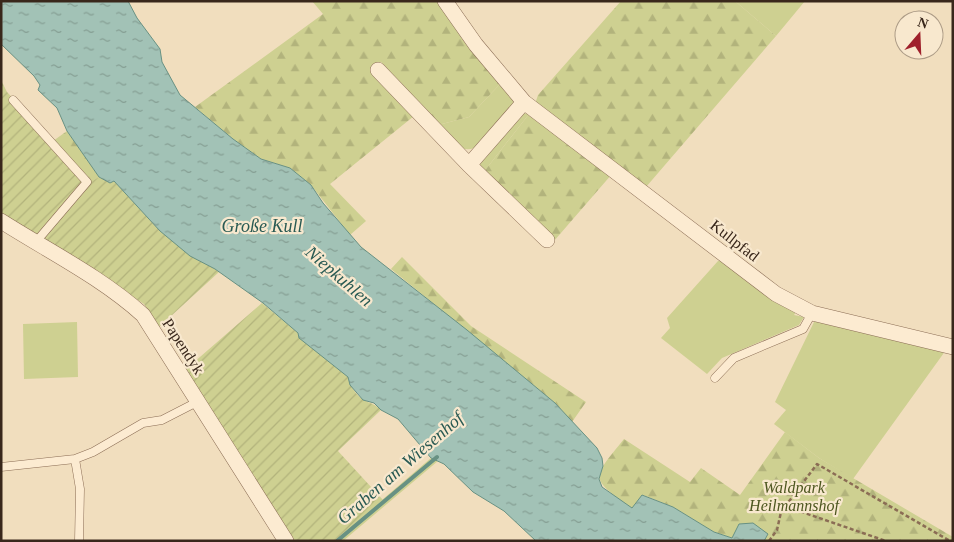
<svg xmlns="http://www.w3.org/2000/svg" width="954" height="542" viewBox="0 0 954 542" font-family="'Times New Roman',serif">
<defs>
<pattern id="forest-firs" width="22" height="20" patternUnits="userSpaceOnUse" patternTransform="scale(1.25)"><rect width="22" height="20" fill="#ced091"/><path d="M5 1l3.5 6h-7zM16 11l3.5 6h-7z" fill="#b2b37c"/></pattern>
<pattern id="garden-furrows" width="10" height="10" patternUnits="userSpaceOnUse" patternTransform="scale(1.25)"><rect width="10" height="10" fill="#ced091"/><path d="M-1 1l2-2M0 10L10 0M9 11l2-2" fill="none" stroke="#b2b37c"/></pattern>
<pattern id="water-ripples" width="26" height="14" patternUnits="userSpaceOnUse" patternTransform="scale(1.25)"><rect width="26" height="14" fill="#a2c2b6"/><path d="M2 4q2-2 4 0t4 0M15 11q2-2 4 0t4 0" fill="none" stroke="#859e93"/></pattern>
</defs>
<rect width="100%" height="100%" fill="#f1debe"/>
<path fill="#ced091" d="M735,1H805L776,36Z
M501,83L514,100L512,107L474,148C458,154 447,136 438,125L469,117Z
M523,113L529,114L483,173L473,164Z
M724,260L797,311L794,315L804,317L799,325L722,358L707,374L661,338L670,328L667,318L718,261Z
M815,320L946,350L853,479L819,458L774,424L786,410L775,402Z
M77,322L78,377L24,379L23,324Z
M431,458L438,461L343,541H334Z"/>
<path fill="url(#forest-firs)" d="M312,1H440L501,83L469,117L438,125L381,62L373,68L414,116L330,184L366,221L350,235L311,185L290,168L261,159L233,139L195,107L323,14Z
M621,1H735L776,36L646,187L535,104L538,95Z
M529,114L612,174L554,241L483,173Z
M67,131L99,177L92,182L53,141Z
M402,257L471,326L586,402L572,422L555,403L391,269Z
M785,432L819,458L953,537V541H764L768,534L732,538L714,532L673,507L643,495L632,509C589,477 591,480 624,439L690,482L701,468L740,495Z"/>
<path fill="url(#garden-furrows)" d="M1,80L7,92L91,182L99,177L110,183L114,181L160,231L219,272L159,327L144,304L1,213Z
M262,303L298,333L300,338L348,377C350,385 356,396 364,400C371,404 375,404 381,410L338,451L383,500L334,541H295L185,370Z"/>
<path fill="url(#water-ripples)" stroke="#689183" d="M1,1H128L137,18L160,49L162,62L180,95L233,139L261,159L290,168L311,185L323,203L361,247L467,330L555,403L597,448L602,458L603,466L599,479L602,487L632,508L642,495L673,507L714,532L732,538L739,524L753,523L768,534L764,541H536L504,511L473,492L444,464L431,458L398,419L381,410L374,403L363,400L350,385L348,377L299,338L298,333L263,303L215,269L190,256L160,231L114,181L110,183L99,177L67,131L57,108L38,90L40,85L34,76L1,44Z"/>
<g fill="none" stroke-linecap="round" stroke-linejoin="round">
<path stroke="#689183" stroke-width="4" d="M337,541L437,457"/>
<g stroke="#8b6d55" stroke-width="9">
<path id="service" d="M13,100L87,182L35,243
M715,378L734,358L803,329L812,313
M75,459L80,489L79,541
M1,467L75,459L93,452L143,423L162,420L199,401"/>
</g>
<g stroke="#8b6d55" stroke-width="16">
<path id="minor" d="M445,1L476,45L524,102L776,294L812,313L953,347
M378,70L469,165L547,240
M469,165L524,102
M1,221C48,251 101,277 143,315L286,541"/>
</g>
<path stroke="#8b6d55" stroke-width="2.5" stroke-dasharray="4 2.5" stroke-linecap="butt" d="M781,512L817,464L950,541
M769,541L777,530L781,512L796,510L886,541"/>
<use href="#service" stroke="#fcebd1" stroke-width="8"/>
<use href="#minor" stroke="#fcebd1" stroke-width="15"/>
</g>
<g text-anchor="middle" stroke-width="4.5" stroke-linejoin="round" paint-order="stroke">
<g font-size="16" fill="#39271b" stroke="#f8e8ce">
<text transform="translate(735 240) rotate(38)" y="6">Kullpfad</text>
<text transform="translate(184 346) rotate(57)" y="6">Papendyk</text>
</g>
<g font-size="16" font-style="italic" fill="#4e5720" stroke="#f8e8ce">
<text x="794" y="493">Waldpark<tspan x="794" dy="18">Heilmannshof</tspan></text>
</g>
<g font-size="18" font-style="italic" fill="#295a53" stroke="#f8e8ce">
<text x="262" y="232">Große Kull</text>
<text transform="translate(339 276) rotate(41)" y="6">Niepkuhlen</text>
<text transform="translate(400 468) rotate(-41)" y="6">Graben am Wiesenhof</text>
</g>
</g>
<rect width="954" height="542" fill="none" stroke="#39271b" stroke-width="5"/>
<g transform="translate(919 35) rotate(19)"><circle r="24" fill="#f8e8ce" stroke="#ac9b86"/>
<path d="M0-4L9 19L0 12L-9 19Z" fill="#9f202b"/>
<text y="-8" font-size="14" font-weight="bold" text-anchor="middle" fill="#39271b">N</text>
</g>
</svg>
